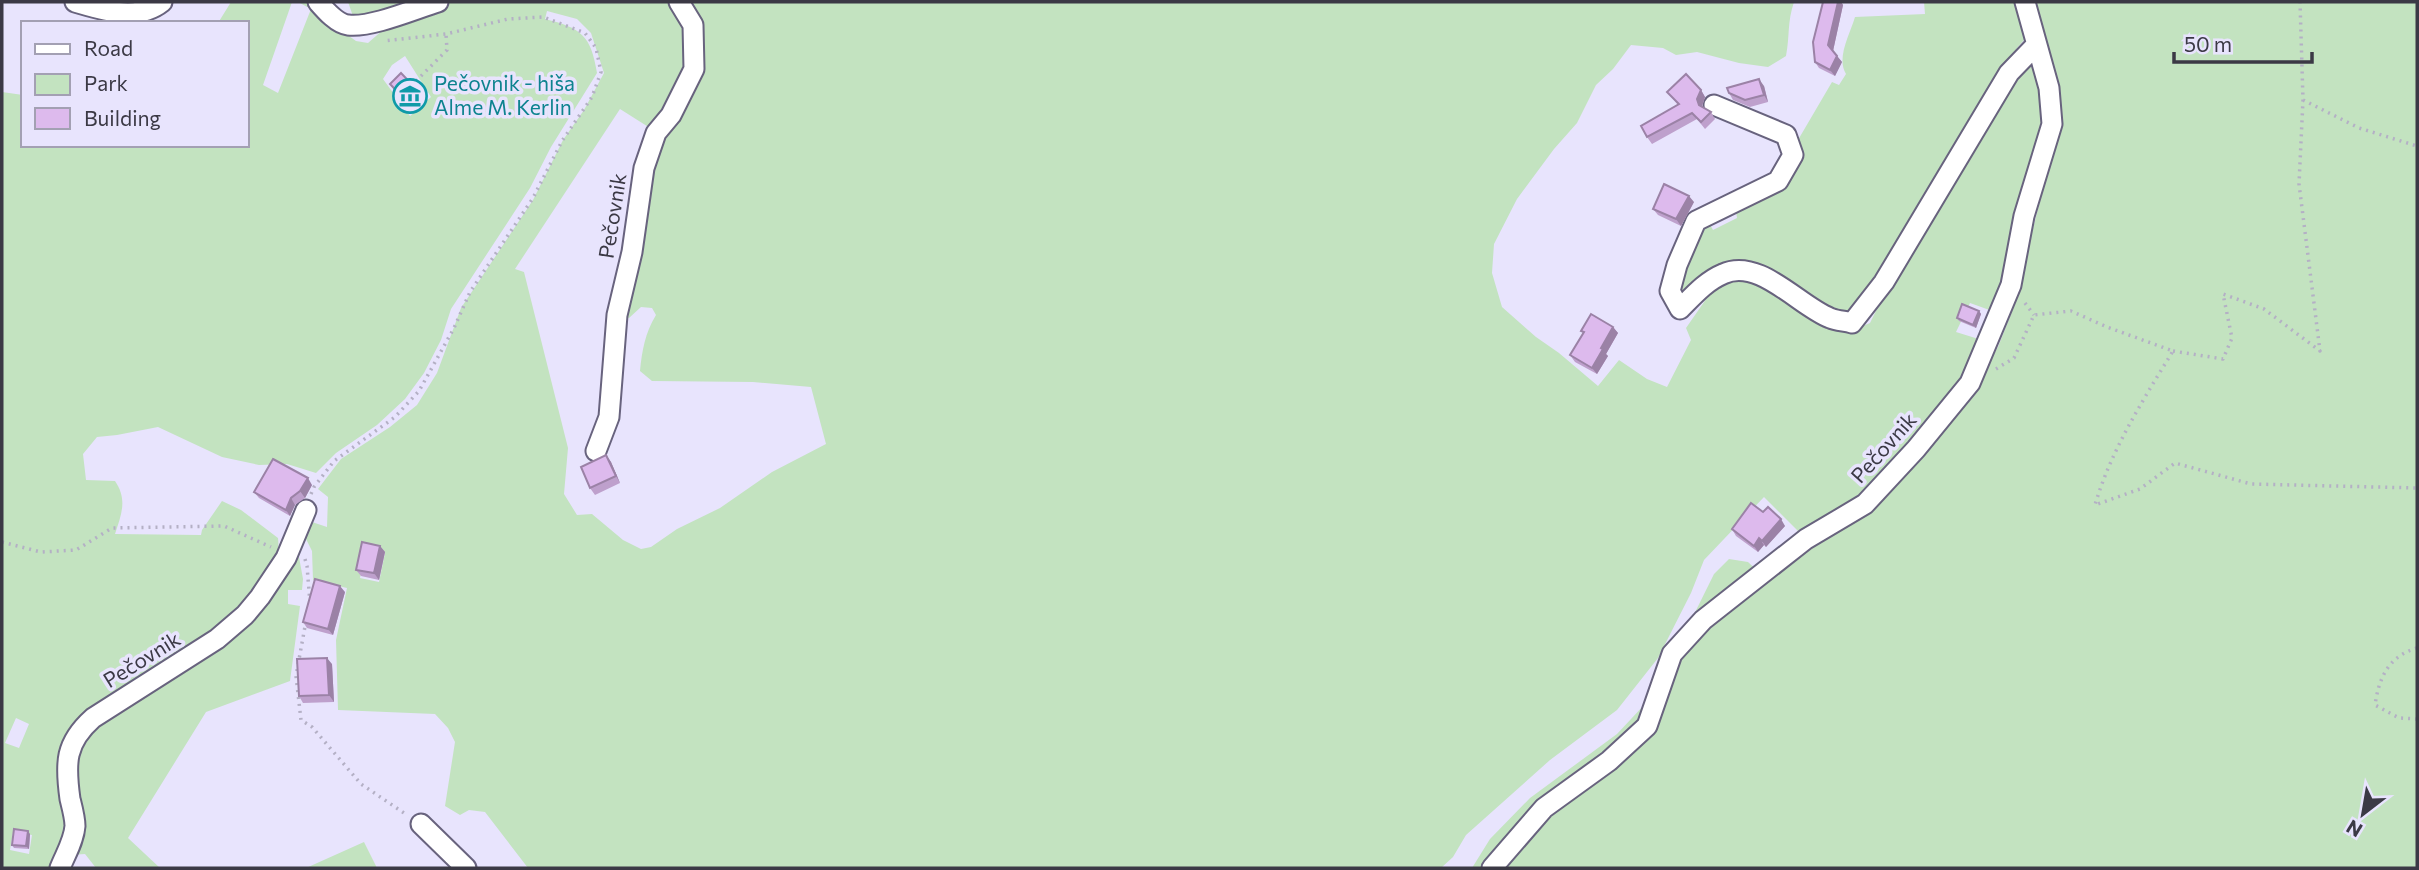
<svg xmlns="http://www.w3.org/2000/svg" width="2419" height="870" viewBox="0 0 2419 870" font-family="Commissioner,sans-serif">
<rect width="100%" height="100%" fill="#e8e4fd"/>
<path fill="#c3e3c0" fill-rule="evenodd" d="M231,2H292L263,85L278,93L311,9L298,2H312L334,23L348,29L349,36L356,41L368,43L392,22L453,2H672C715,45 679,90 650,128L620,109L515,269L524,272L568,448L564,494L577,515L592,514L623,540L641,549L651,547L677,529L720,508L772,472L826,444L811,387L753,382L652,381L640,371C642,351 645,333 656,315L652,308L641,307L629,318L619,315C630,262 637,209 649,156C653,137 668,121 678,106C699,74 710,34 686,2H1794C1787,23 1790,35 1786,56L1768,67L1739,63L1697,52L1676,55L1663,48L1631,45L1613,69L1596,85L1577,123L1554,149L1517,199L1494,244L1492,273L1502,307L1536,337L1559,353L1598,386L1619,360L1647,379L1667,387L1691,340L1686,328L1718,282L1743,275L1764,283L1837,329L1853,330L1870,323L1919,224L1996,111L2014,73L2027,64L2038,70L2045,98L2042,123L2035,156L2017,211L1995,312L1970,303L1956,332L1985,341L1961,381L1901,456L1863,497L1799,532L1764,497L1704,560L1691,593L1658,658L1617,710L1550,760L1466,835L1453,857L1441,868H528L485,812L469,810L460,815L445,806L455,742L448,728L435,714L338,710L336,640L347,588L313,580L312,551L302,531L309,521L327,527L328,497L318,489L341,459L390,427L417,405L437,373L461,308L533,200L563,140L584,110L604,73L591,33L577,19L547,11L545,19C581,28 591,35 597,73L551,147L530,188L451,309L441,340L424,373L405,399L377,425L336,453L316,473L287,464L259,465L222,457L158,427L117,435L97,437L83,454L86,480L115,481C128,500 121,515 115,534L201,535L202,530L222,501L241,510L278,538C285,596 201,643 159,669C135,685 110,700 86,716C67,734 56,758 60,785C63,803 70,820 66,839C64,849 57,859 52,868H2V92L23,95V145H247V23H218ZM405,56L431,97L410,116L383,79L392,65ZM367,549L385,553L379,582L360,578ZM16,718L29,724L19,748L5,743ZM13,832L32,835L29,854L10,850Z
M348,2H424L354,19Z
M1924,2H2014L2024,31V40L2017,48L1987,104L1861,311L1832,315L1742,266L1680,297L1682,262L1707,219L1713,230L1737,218L1735,205L1794,165L1798,140L1832,82L1839,85L1846,74C1836,58 1850,34 1855,17L1925,14Z
M2030,2H2417V868H1472L1490,839L1530,798L1617,734L1645,704L1669,665L1714,574L1729,559L1748,562L1762,575L1824,537L1974,387L1998,347L2011,314L2060,123Z
M293,556L299,557L303,579L302,590H288V604L300,606L290,681L206,712L128,838L160,868H96L85,854L70,855L69,775L85,730L218,643Z
M364,842L377,868H306Z"/>
<g fill="none" stroke-linecap="round" stroke-linejoin="round">
<g stroke="#68637e" stroke-width="23">
<path id="minor" d="M75,2C103,10 137,22 162,2
M318,2C325,10 337,24 348,25C371,28 415,9 438,2
M1714,105L1786,135L1793,155L1778,181L1696,221L1677,265L1670,291L1680,309C1693,296 1706,281 1723,274C1759,257 1799,306 1830,318C1837,321 1845,321 1852,323L1884,282L2009,73L2036,45
M596,451L609,417L617,315L632,252L644,168L656,133L671,115L694,69L693,25L679,2
M421,824L466,868
M60,868C65,855 74,841 75,826C75,818 72,807 70,799C65,763 65,743 93,718L217,639L245,615L260,597L286,558L306,510
M1492,868L1544,808L1609,761L1647,726L1672,654L1703,620L1806,539L1865,504L1916,449L1970,383L2011,285L2024,216L2052,124L2049,88L2025,2"/>
</g>
<path stroke="#b4b0c5" stroke-width="3.5" stroke-dasharray="2 5" stroke-linecap="butt" d="M416,81L447,50L446,34
M2303,100L2359,128L2417,146
M2025,303L2034,315
M2173,351L2223,359L2232,338L2223,294L2264,309L2320,351L2299,184L2303,100L2300,2
M1996,369L2014,358L2034,315L2071,311L2107,327L2173,351C2143,400 2111,450 2095,505L2140,489L2175,463L2251,484L2417,488
M311,494L314,487L334,461L395,417L419,391L454,328L470,292L533,198L562,141L592,97L601,72L596,48L585,33L543,17L508,19L446,34L384,41
M2,542L41,552L76,550L112,528L224,526L271,547
M305,559L307,566L310,603
M306,621L296,676L301,720L312,727L361,784L407,815
M2417,648C2389,656 2379,677 2375,705L2399,718L2417,719"/>
<use href="#minor" stroke="#fff" stroke-width="19"/>
</g>
<path fill="#bea0cc" d="M1823,2H1841L1843,5L1833,51L1842,62L1835,76L1819,68L1815,62Z
M390,84L422,95L427,101L416,112L394,90Z
M1764,86L1768,102L1750,107L1733,100L1729,93Z
M1701,90L1705,97L1702,107L1711,112L1715,119L1705,129L1697,119L1652,144L1647,137L1678,105L1667,92Z
M1694,202L1681,226L1658,215L1653,209Z
M1979,311L1981,314L1976,328L1959,321L1957,318Z
M1613,327L1618,333L1606,354L1608,356L1597,374L1575,362L1570,355L1583,333L1581,331Z
M606,455L611,462L620,483L595,495L590,488Z
M312,485L305,498L295,505L290,516L259,498L254,492Z
M1763,512L1785,526L1766,547L1764,545L1758,552L1736,536L1732,529Z
M380,546L385,552L379,580L361,576L356,570Z
M345,592L333,635L307,628L303,622Z
M332,664L334,702L303,703L299,696Z
M30,834L29,849L14,848L12,845Z"/>
<path fill="#9b82a6" d="M1838,2H1841L1843,5L1833,51L1828,45Z
M1837,56L1842,62L1835,76L1830,70Z
M1759,79L1764,86L1768,102L1764,95Z
M1701,90L1705,97L1702,106L1704,112L1699,105L1697,99Z
M1689,196L1694,202L1681,226L1676,219Z
M1979,311L1981,314L1976,328L1973,325Z
M1613,327L1618,333L1606,354L1608,356L1597,374L1592,368L1601,348Z
M606,455L611,462L620,483L616,476Z
M308,478L312,485L305,498L300,491Z
M291,498L295,505L290,516L286,510Z
M1781,519L1785,526L1766,547L1762,541Z
M1759,538L1764,545L1758,552L1754,546Z
M380,546L385,552L379,580L374,573Z
M340,586L345,592L333,635L328,629Z
M327,658L332,664L334,702L329,695Z
M28,831L30,834L29,849L26,846Z"/>
<path fill="#ddbaed" stroke="#9b82a6" stroke-width="2" d="M1823,2H1838L1828,45L1837,56L1830,70L1815,62L1813,42Z
M401,73L422,95L411,106L390,84Z
M1686,74L1701,90L1697,99L1699,105L1711,112L1701,122L1692,113L1647,137L1641,126L1679,104L1667,92Z
M1759,79L1764,95L1745,100L1729,93L1727,88Z
M1664,184L1689,196L1676,219L1653,209Z
M1962,304L1979,311L1973,325L1957,318Z
M1591,314L1613,327L1601,348L1603,349L1592,368L1570,355L1584,332L1581,331Z
M606,455L616,476L590,488L581,467Z
M273,459L308,478L300,491L291,498L286,510L254,492Z
M1751,503L1763,512L1768,507L1781,519L1762,541L1759,538L1754,546L1732,529Z
M362,542L380,546L374,573L356,570Z
M315,579L340,586L328,629L303,622Z
M327,658L329,695L299,696L297,659Z
M14,829L28,831L26,846L12,845Z"/>
<defs>
<g id="museum-ring" transform="scale(1.75)"><circle r="9.5" fill="#e8e4fd" stroke="#0f9aa8" stroke-width="1.5"/><path d="M0-6L6-3V-2H-6V-3ZM-5-1h2V3h-2ZM-1-1h2V3h-2ZM3-1h2V3H3ZM-6 4H6V6H-6Z" fill="#0f9aa8"/></g>
</defs>
<g fill-rule="evenodd">
<use href="#museum-ring" x="410" y="96"/>
</g>
<g text-anchor="middle" stroke-width="7" stroke-linejoin="round" paint-order="stroke">
<g font-size="21" fill="#0d838f" stroke="#e8e4fd" text-anchor="start">
<text x="434" y="91">Pečovnik - hiša<tspan x="434" dy="24">Alme M. Kerlin</tspan></text>
</g>
<g font-size="21" fill="#3b3945" stroke="#e8e4fd">
<text transform="translate(613 216) rotate(-81)" y="7">Pečovnik</text>
<text transform="translate(1884 448) rotate(-48)" y="7">Pečovnik</text>
<text transform="translate(142 660) rotate(-32)" y="7">Pečovnik</text>
</g>
</g>
<rect width="2419" height="870" fill="none" stroke="#3b3945" stroke-width="7"/>
<rect x="21" y="21" width="228" height="126" fill="#e8e4fd" stroke="#a3a0b3" stroke-width="2"/>
<rect x="35" y="44" width="35" height="10" fill="#ffffff" stroke="#a3a0b3" stroke-width="2"/>
<text x="84" y="56" font-size="21" fill="#3b3945">Road</text>
<rect x="35" y="74" width="35" height="21" fill="#c3e3c0" stroke="#a3a0b3" stroke-width="2"/>
<text x="84" y="91" font-size="21" fill="#3b3945">Park</text>
<rect x="35" y="108" width="35" height="21" fill="#ddbaed" stroke="#a3a0b3" stroke-width="2"/>
<text x="84" y="126" font-size="21" fill="#3b3945">Building</text>
<g transform="translate(2363 814) rotate(211)" stroke="#e8e4fd" stroke-width="5" paint-order="stroke">
<path d="M0-5L12 26L0 18L-12 26Z" fill="#3b3945"/>
<text y="-10" font-size="19" font-weight="bold" text-anchor="middle" fill="#3b3945">N</text>
</g>
<path d="M2174 52v10h138v-10" fill="none" stroke="#3b3945" stroke-width="3.5"/>
<text x="2184" y="52" font-size="21" fill="#3b3945" stroke="#e8e4fd" stroke-width="5" paint-order="stroke">50 m</text>
</svg>
